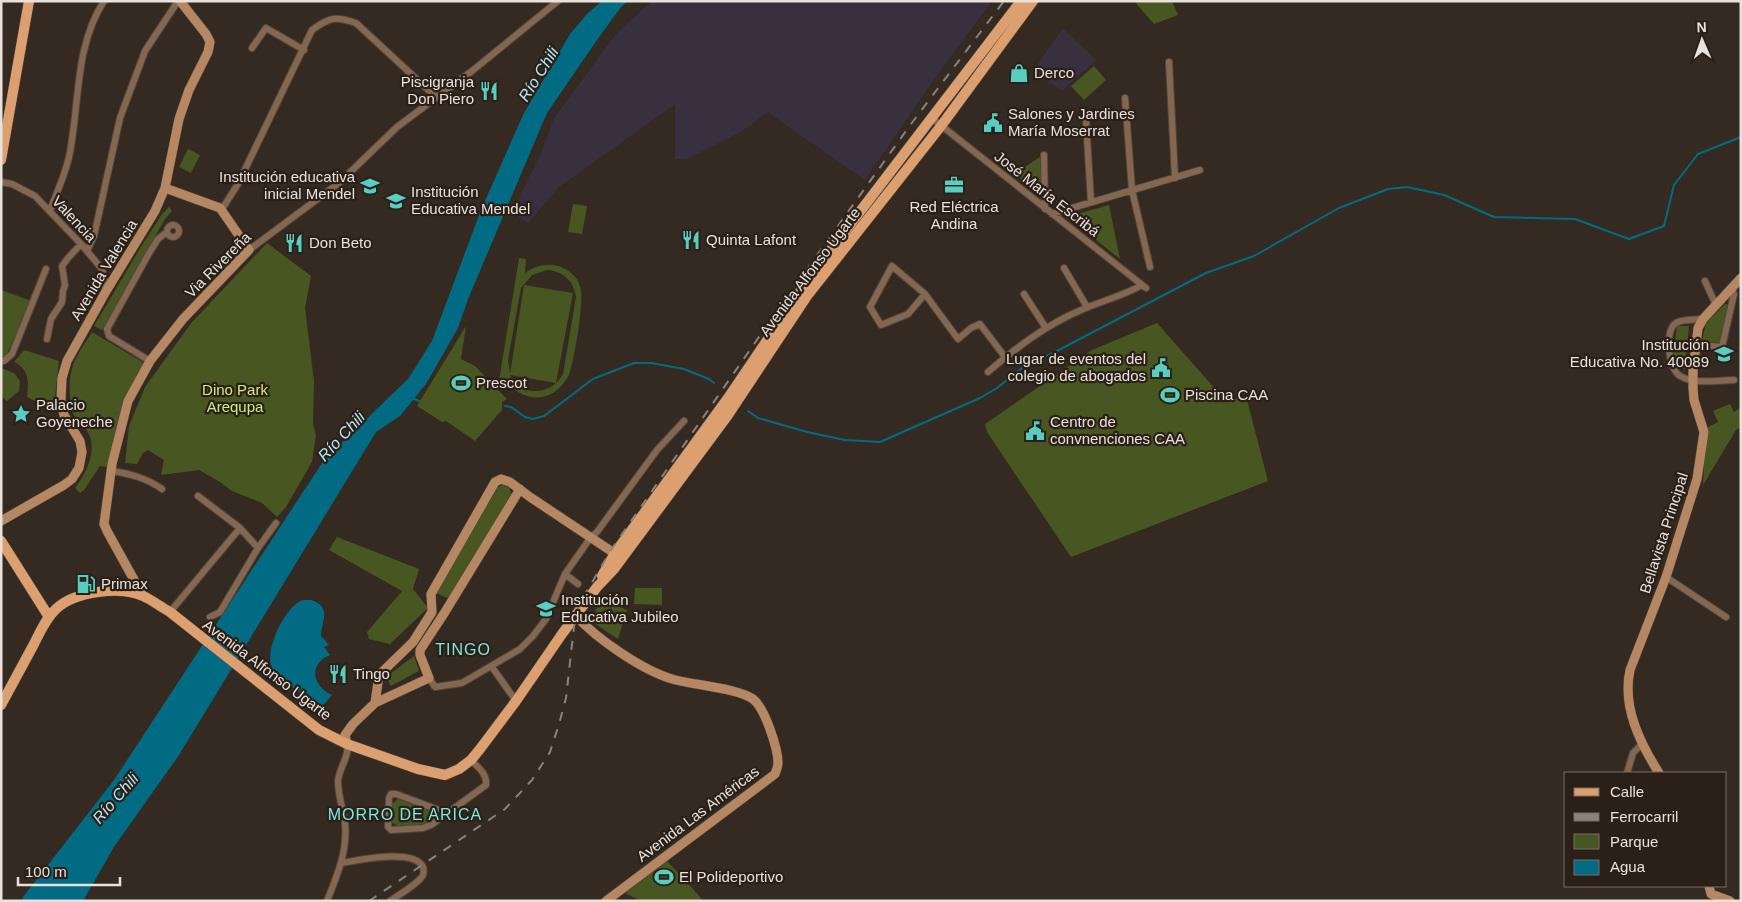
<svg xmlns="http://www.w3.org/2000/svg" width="1742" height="902" viewBox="0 0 1742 902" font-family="Helvetica,sans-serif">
<rect width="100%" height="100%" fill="#342a21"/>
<path fill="#382f3f" d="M652,1H992L937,75L865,180L767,112L750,126L729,138L687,159H675V104L559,187L528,223L512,212L539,158L554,118L616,34Z
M1063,28L1096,60L1062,91L1033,71Z"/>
<path fill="#485622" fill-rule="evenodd" d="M1134,1H1172L1178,15L1154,24Z
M1094,66L1106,80L1084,100L1071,86Z
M188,149L200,155L191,173L179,167Z
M1040,157L1042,195L1014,174Z
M573,204L587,206L582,234L568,232Z
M1109,205L1120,259L1067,217Z
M169,207L172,211L165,219L102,330L94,326L142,245L162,214Z
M267,243L311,276L305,308L314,381L313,424L316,435L312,462L286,507L277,517L262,503L232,491L220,482L199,470L161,475L164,460L148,450L143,453L137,464L125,463L129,426L145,387L192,322Z
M519,258L526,259L525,273C536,266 545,263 558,266C568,269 577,276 580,286C585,301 574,360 569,375C554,404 524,404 505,380L503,385L499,381ZM547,270C563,271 574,281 576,297L563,374C552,395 521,398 510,375L556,383L573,293L524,285L510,374L508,360L521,288L532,275Z
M1,290L32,301L6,356L1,357Z
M1725,304L1728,305L1721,343L1702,341L1706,323Z
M1157,323L1225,400L1246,396L1268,481L1071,557L987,432L985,424L1092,350Z
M466,326L461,359L475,366L507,399L502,402V410L475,441L446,421L442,422L417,406Z
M1677,326H1689L1685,369L1682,368L1673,357Z
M92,332L144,363L108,467L100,466L84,490L80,493L75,488C85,474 96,455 90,437C87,427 77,421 72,412C70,408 70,401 70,397C68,366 76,357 92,332Z
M24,350L59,361L55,398L56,409L54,410L27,397C29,382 29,369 14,362Z
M1,368L14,373L20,381L19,391L7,401L1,396Z
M1730,404L1734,412L1741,407V427L1736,430L1703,485L1706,428L1718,422L1713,411Z
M502,485C509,486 511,489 511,495L450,599L436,593L498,487Z
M337,537L419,569L413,589L428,608L390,644L369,639L367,632L402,591L329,550Z
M635,588H662V605L634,604Z
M601,599L627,610L618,639L591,621Z
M414,656L419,671L391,686L386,677Z
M398,799L439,813L438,816L424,825L398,826L391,822L392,804Z
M667,861L704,901H641L625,893Z"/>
<path fill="#016b84" d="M602,1H628L621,7L597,40L547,113L468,299L458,328L426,384L400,416L376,432L179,755L114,847L83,901H22L23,897L114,780L324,460L408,379L432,341L481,210L523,115L570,34L587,14Z
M311,600C333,607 321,621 321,636L329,645L324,647L330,655C308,664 312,686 332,695L320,709L318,707L316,709L272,668C264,650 285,606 303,600C306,600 309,600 311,600Z"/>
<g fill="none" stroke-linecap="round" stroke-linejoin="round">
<path stroke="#016b84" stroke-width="2" d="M412,398L419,401
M505,406L511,407L525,417L533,419L544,416L593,379L634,363H651L684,369L709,379L714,383
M748,411L758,418L807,432L845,440L880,442L980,398L997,388L1026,365L1053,353L1206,273L1254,256L1339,208L1388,189L1407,187L1444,195L1494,217L1575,219L1629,239L1664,226L1674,185L1698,154L1741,137"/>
<g stroke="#51473f" stroke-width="8">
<path id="street" d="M252,48L266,28L304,50
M1169,62L1175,178
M1125,98L1132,190L1150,267
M933,119L1146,288
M1086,121L1091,202
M1044,155L1045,209
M1,182L12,184L35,196L81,244L102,269L105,280V291
M220,208L224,206L238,184L312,30C330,17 335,16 356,23L436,97
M50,211C56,194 65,175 69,157C80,105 74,47 104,1
M1052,214L1200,170
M167 231a6 6 0 1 1 12 0a6 6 0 1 1-12 0Z
M249,250L339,183L397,127L472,71L558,1
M87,251L94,236L120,118L145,51L178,1
M1064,268L1087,307
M1705,281L1716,305
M925,294L908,314L881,325L870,307L892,266L925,294L958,339L971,328L980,324L1005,357
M1024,294L1046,328
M1703,319C1696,320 1682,319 1676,323C1664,330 1668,369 1680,376C1695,385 1717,380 1734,380
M47,339L51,319L62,302L63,291L65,285L62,266L68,258L81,244
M1711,346L1722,347L1734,294L1732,289
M1,361H4L12,354L46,269
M150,361L109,336L107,329L148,255L158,239L167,232
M988,372C1017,347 1046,325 1081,310C1101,301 1123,296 1142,285
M112,471C131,474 146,478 162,489
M198,496L240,528L258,548
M565,574L578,584
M1666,577L1726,617
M170,612L240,528
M210,617L220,612L258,548L276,523
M492,667L516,701
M429,678L435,687L462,683L520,649L533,636L546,619L565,574L591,537L597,532L657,450L684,421
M1627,773L1633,753L1641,745
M447,813L396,794H391L389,798L388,827L391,830L423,828L431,825L486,785C487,774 479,768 471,760
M342,863C359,860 414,848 423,867C424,871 424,875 421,878C413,887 400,894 390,901
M327,901C337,876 348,850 345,823C343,809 338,795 338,781C339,768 350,756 347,744"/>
</g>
<g stroke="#51473f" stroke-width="10">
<path id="secondary" d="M1,521L64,485L72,479L79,468L82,452L80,441L64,415L61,400L62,378L67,361L105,293L155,211L165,188L179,119L189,90L208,52L210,42L206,34L180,1
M143,596L107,531L104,524L112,464L128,401L150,361L183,319L249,250L220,208L165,188
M576,616C597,639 642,670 672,679C692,685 738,688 753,699C765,708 778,749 778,763C778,767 776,771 775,774L606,901
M375,703L379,675L413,642L432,612L431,594L495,482L501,479L510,482L530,497L620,557
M347,744L345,735L353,724L375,703L429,678L420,655V650L445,612L520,489
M1659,773C1640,743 1622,707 1630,670L1666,577L1697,479L1704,432L1694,400L1693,388V369L1698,328L1703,319L1741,278
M1709,886L1711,894L1730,901"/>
</g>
<g stroke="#51473f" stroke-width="11">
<path id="primary" d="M1,160L29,1
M1,541L49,617
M602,576L615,553L728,398L810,277L1021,1
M1,705C12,685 23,664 34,644C40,632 46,618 56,609C75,591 120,586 143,596C152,600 161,607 170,612L319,730L347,744L418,769L445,775L459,769L471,760L480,749L516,701L562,634L597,587L614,569L728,415L807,296L941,126L1033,1"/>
</g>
<use href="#street" stroke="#846750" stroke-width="6"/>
<use href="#secondary" stroke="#b58762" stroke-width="9"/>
<use href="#primary" stroke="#dca070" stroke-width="10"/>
<path stroke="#8b827b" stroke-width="2" stroke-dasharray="9 9" stroke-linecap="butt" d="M369,901L505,809L532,780L550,752L559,724L566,698L575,618L580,603L611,550L777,311L911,124L1004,1"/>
</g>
<defs>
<g id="shop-bare" transform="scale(1.5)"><path d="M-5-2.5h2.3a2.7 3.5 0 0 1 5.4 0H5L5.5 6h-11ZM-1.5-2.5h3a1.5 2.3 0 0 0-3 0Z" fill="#57cec1" stroke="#2a2017" stroke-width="2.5" paint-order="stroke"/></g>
<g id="restaurant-bare" transform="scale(1.5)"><path d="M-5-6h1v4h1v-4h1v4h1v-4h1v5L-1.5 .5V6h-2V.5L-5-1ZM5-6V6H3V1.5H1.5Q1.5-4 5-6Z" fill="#57cec1" stroke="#2a2017" stroke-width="2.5" paint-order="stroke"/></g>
<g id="civic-bare" transform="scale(1.5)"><path d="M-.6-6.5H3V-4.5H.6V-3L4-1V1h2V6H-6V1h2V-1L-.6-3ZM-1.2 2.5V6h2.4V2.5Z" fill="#57cec1" stroke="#2a2017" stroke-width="2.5" paint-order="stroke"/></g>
<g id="office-bare" transform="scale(1.5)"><path d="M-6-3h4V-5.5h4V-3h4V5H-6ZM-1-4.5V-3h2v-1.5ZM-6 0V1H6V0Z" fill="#57cec1" stroke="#2a2017" stroke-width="2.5" paint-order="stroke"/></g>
<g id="school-bare" transform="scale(1.5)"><path d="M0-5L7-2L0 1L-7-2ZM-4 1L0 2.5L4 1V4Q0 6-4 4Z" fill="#57cec1" stroke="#2a2017" stroke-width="2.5" paint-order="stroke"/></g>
<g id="stadium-bare" transform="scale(1.5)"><path d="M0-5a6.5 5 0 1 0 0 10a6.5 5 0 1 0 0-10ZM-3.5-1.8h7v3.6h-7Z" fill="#57cec1" stroke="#2a2017" stroke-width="2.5" paint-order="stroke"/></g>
<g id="sight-bare" transform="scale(1.5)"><path d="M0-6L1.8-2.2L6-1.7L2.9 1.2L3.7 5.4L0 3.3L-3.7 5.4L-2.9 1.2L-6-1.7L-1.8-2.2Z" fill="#57cec1" stroke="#2a2017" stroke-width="2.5" paint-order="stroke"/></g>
<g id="fuel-bare" transform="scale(1.5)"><path d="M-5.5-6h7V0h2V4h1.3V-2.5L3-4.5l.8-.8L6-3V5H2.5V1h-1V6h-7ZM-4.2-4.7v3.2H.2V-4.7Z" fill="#57cec1" stroke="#2a2017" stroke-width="2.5" paint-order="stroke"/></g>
</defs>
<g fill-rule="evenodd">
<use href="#shop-bare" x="1019" y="73"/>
<use href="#restaurant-bare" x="489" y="91"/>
<use href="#civic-bare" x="993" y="123"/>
<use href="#office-bare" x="954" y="185"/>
<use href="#school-bare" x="370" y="186"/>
<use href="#school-bare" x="396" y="201"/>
<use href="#restaurant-bare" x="691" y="240"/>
<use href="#restaurant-bare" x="294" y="243"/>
<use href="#school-bare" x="1724" y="354"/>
<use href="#civic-bare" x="1161" y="368"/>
<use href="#stadium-bare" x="461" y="383"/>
<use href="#stadium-bare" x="1170" y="395"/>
<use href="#sight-bare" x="21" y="414"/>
<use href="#civic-bare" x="1035" y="431"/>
<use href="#fuel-bare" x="86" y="584"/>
<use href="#school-bare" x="546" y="609"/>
<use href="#restaurant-bare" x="338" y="674"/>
<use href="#stadium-bare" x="664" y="877"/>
</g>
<g text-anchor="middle" stroke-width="4.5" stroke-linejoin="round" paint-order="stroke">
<g font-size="15" fill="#e9e1dc" stroke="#2a2017" text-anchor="start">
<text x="1034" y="78">Derco</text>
<text x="474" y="87" text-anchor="end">Piscigranja<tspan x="474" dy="17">Don Piero</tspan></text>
<text x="1008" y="119">Salones y Jardines<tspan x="1008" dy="17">María Moserrat</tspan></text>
<text x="355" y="182" text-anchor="end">Institución educativa<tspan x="355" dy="17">inicial Mendel</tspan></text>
<text x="411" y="197">Institución<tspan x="411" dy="17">Educativa Mendel</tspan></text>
<text x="954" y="212" text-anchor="middle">Red Eléctrica<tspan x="954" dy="17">Andina</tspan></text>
<text x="706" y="245">Quinta Lafont</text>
<text x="309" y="248">Don Beto</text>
<text x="1709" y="350" text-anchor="end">Institución<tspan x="1709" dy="17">Educativa No. 40089</tspan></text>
<text x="1146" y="364" text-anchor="end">Lugar de eventos del<tspan x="1146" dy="17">colegio de abogados</tspan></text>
<text x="476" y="388">Prescot</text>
<text x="1185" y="400">Piscina CAA</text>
<text x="36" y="410">Palacio<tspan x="36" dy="17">Goyeneche</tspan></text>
<text x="1050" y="427">Centro de<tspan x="1050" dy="17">convnenciones CAA</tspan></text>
<text x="101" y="589">Primax</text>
<text x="561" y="605">Institución<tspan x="561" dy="17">Educativa Jubileo</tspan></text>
<text x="353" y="679">Tingo</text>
<text x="679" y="882">El Polideportivo</text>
</g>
<g font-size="15" fill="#e9e1dc" stroke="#2a2017">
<text transform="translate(1047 194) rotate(38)" y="5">José María Escribá</text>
<text transform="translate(74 219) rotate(47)" y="5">Valencia</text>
<text transform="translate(218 265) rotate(-45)" y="5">Via Rivereña</text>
<text transform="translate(104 270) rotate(-59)" y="5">Avenida Valencia</text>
<text transform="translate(810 272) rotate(-53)" y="5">Avenida Alfonso Ugarte</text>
<text transform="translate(1664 533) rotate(-72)" y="5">Bellavista Principal</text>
<text transform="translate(267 670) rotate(37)" y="5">Avenida Alfonso Ugarte</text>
<text transform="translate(698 814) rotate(-37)" y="5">Avenida Las Américas</text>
</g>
<g font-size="15" fill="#cfed7d" stroke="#2a2017">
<text x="235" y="395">Dino Park<tspan x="235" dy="17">Arequpa</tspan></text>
</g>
<g font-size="16" font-style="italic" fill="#b4e7f8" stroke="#2a2017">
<text transform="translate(538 74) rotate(-58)" y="6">Río Chili</text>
<text transform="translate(341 436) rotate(-47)" y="6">Río Chili</text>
<text transform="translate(115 798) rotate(-49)" y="6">Río Chili</text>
</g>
<g font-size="16" letter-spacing="1" fill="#7fe9dc" stroke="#2a2017">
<text x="463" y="655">TINGO</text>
<text x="405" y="820">MORRO DE ARICA</text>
</g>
</g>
<rect width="1742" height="902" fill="none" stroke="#e9e1dc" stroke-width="5"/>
<rect x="1564" y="772" width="162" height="115" fill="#2a2017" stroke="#766d66"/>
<rect x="1574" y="788" width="25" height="8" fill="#dca070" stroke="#766d66"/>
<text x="1610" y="797" font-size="15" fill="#e9e1dc">Calle</text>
<rect x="1574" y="813" width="25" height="8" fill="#8b827b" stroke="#766d66"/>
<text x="1610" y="822" font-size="15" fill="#e9e1dc">Ferrocarril</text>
<rect x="1574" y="834" width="25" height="15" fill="#485622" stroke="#766d66"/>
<text x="1610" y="847" font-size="15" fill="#e9e1dc">Parque</text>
<rect x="1574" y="860" width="25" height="15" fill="#016b84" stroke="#766d66"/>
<text x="1610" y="872" font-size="15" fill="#e9e1dc">Agua</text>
<g transform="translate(1702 40) rotate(358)" stroke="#2a2017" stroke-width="4" paint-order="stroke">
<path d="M0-4L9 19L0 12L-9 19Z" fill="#e9e1dc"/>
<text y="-8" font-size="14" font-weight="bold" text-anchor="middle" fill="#e9e1dc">N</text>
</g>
<path d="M18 877v8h102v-8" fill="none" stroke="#e9e1dc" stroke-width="2.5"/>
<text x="25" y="877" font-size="15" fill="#e9e1dc" stroke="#2a2017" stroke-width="4" paint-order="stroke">100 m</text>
</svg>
